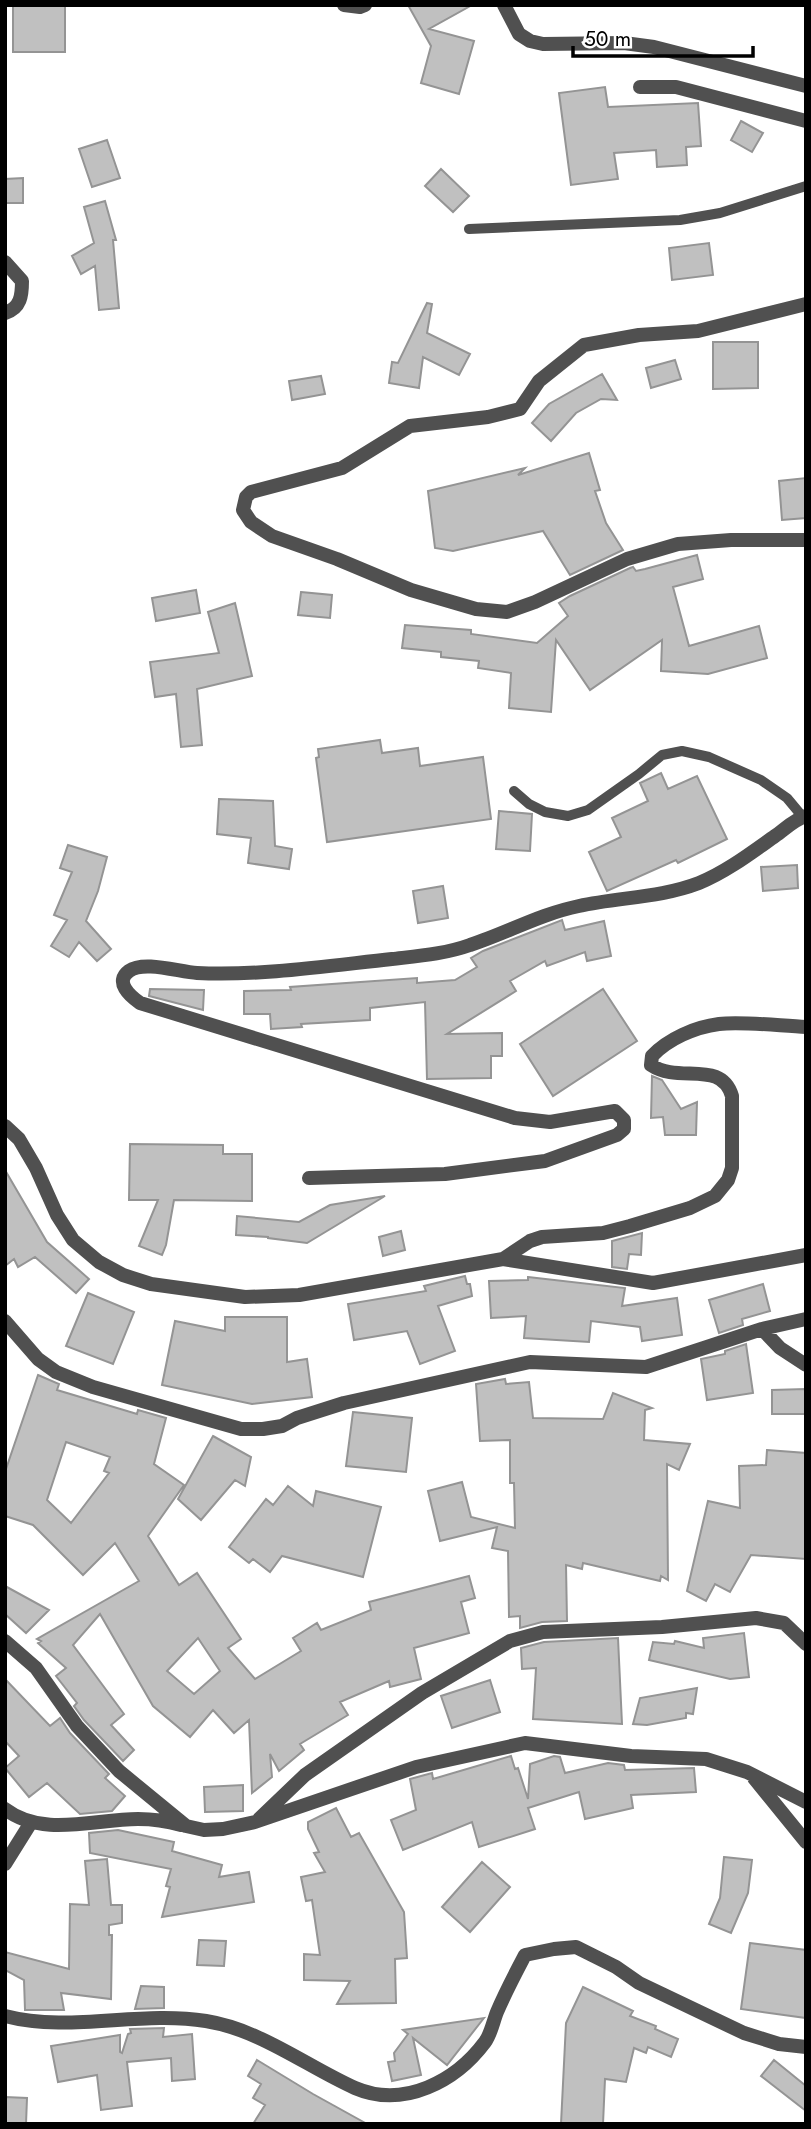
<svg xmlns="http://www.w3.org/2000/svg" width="811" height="2129" viewBox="0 0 811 2129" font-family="Jost,sans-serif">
<rect width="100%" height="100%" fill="#fff"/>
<path fill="#c0c0c0" stroke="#949494" stroke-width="2" fill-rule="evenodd" d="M13,5H65V52H13Z
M408,5H472L429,29L474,41L459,94L421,83L431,46Z
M605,87L608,107L698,103L701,146L686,147L687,165L657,167L656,150L614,153L618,179L571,185L559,93Z
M741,121L763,133L752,152L731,140Z
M107,140L120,178L92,187L79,149Z
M441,169L469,196L453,212L425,186Z
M23,178V203H5V179Z
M105,201L116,240H113L119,308L99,310L95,266L81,274L72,256L94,243L84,207Z
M709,243L713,275L672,280L669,248Z
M427,303L432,304L427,333L470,354L459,375L423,357L419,388L389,383L392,362L398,363Z
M713,342H758V388L713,389Z
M675,360L681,379L651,388L646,368Z
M602,374L617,400L601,399L576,413L551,441L532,423L549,404Z
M321,376L325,394L292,400L289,381Z
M589,453L600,490L595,491L606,523L623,550L570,575L543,531L453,551L435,548L428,491L525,468L518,475Z
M806,478V518L782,520L779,481Z
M697,555L703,579L673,587L689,646L759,626L767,658L708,674L661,671L662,640L590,690L556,640L551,712L509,708L511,673L478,668L479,661L441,657V652L402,648L405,625L471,630V634L537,643L568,616L559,603L570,596L630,568L633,567L636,571L645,569Z
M196,590L200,613L156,621L152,598Z
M301,592L332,595L330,618L298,615Z
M235,603L252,676L197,689L202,745L181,747L176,694L155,697L150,662L219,653L208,612Z
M380,740L382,753L418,748L420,766L483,757L491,819L327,842L316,758L319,757L318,749Z
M661,773L668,789L697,776L727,839L678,863L676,860L607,891L589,852L621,837L612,818L648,801L640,783Z
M219,799L273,801L275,846L292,849L289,869L248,863L251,838L217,834Z
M499,811L532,814L530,851L496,849Z
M68,845L107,857L98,891L86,921L111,949L97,961L79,942L69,957L51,946L67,920L54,915L72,872L60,868Z
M797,865L798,888L763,891L761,867Z
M443,886L448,918L418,923L413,891Z
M562,920L565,930L604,921L611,956L587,961L585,952L547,966L545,961L510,981L516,991L447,1034L502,1033V1056H491V1078L427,1079L425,1002L370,1008V1020L301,1024L302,1027L271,1029L270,1014H244V991L291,990L290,987L417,978V983L455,980L477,967L471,958L483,951Z
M150,989L204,990L203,1010L149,996Z
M603,989L637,1041L553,1096L520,1044Z
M652,1076L662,1080L681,1109L697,1102L696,1135H665L663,1117L651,1118Z
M130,1144L223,1145V1154H252V1201L174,1200L166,1245L162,1255L139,1246L158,1200H129Z
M5,1170L47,1242L89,1279L76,1293L35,1257L18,1267L14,1259L5,1266Z
M385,1196L307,1243L268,1238V1237L236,1235L237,1216L299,1222L330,1205Z
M401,1231L405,1250L383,1256L379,1237Z
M642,1233L641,1255L629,1254L627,1269L612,1267V1241Z
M465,1276L467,1284H470L472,1296L438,1306L455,1351L420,1364L407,1331L354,1340L348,1304L426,1291L424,1286Z
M528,1277L625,1288L622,1306L677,1298L682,1335L642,1341L640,1327L591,1321L589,1342L524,1338L526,1316L491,1318L489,1281L528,1280Z
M763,1284L770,1311L742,1319L743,1325L719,1333L709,1300Z
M88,1293L134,1312L113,1364L66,1346Z
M225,1317H287V1362L307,1359L312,1397L252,1404L162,1385L175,1321L225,1331Z
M746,1344L753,1393L707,1400L701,1359L725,1354V1351Z
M38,1375L59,1384L57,1390L137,1414L138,1410L166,1418L154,1464L184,1485L148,1536L179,1585L197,1573L241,1639L228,1648L255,1679L301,1651L293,1638L317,1623L321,1630L371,1610L369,1602L469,1576L475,1598L461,1602L469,1633L414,1648L421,1679L390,1687L389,1681L340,1702L348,1715L300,1744L304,1750L279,1771L270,1754L272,1777L252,1793L249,1720L234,1733L213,1710L190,1737L153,1706L100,1614L73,1645L124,1714L111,1725L134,1750L123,1761L84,1720L74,1706L77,1703L56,1676L66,1668L38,1643L41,1641L37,1639L139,1581L115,1543L83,1575L33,1525L5,1516V1472ZM66,1442L110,1457L104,1471L109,1473L71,1523L47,1500ZM198,1638L220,1671L194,1694L167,1671Z
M505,1379L506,1384L529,1382L533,1418L603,1419L613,1393L652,1408L645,1410L644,1440L690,1444L679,1470L667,1464L668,1580L661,1576L660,1581L583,1563L582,1569L566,1565L567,1621L542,1622L520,1628V1616L509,1617L508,1551L492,1548L497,1527L440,1541L428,1491L462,1482L471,1517L515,1528L514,1483H510V1440L480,1441L476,1384Z
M805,1389L806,1414H772V1390Z
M353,1412L412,1418L406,1472L346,1466Z
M213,1436L251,1457L245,1486L235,1480L201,1520L178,1499Z
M767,1450L806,1453V1559L751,1555L730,1592L715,1584L706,1601L687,1591L708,1501L740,1508L739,1466L766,1465Z
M288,1486L313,1506L316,1491L381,1507L363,1577L282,1556L270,1572L253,1559L249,1563L229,1547L266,1499L273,1505Z
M5,1586L49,1610L26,1633L5,1614Z
M744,1633L749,1677L730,1679L649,1660L653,1642L674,1644L675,1641L704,1648L703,1638Z
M618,1638L622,1724L533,1719L536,1668L522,1669L521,1648L544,1642Z
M5,1679L50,1726L60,1718L70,1733L109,1774L105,1778L125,1796L112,1811L80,1814L47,1783L29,1797L5,1768L19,1756L5,1741Z
M490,1680L500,1712L452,1728L441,1696Z
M697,1688L693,1714L686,1713V1718L647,1725L633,1724L640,1698Z
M511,1756L515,1769L518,1768L528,1799L530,1764L554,1756L560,1757L565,1773L608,1763L624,1765L625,1770L694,1768L696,1792L631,1795L633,1808L585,1819L579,1792L528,1808L535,1829L479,1847L472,1822L403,1850L391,1820L416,1810L410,1779L432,1773L433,1779Z
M243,1785V1811L205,1812L204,1787Z
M336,1808L351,1837L359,1833L404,1912L407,1958L395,1959L396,2003L337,2004L350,1981L304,1980V1954L320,1955L312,1900L306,1901L301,1877L325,1872L314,1853L319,1852L308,1829V1822Z
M118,1830L174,1842L172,1851L222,1865L219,1877L249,1872L254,1902L162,1917L170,1887L166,1886L171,1869L90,1853L89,1833Z
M724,1857L752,1860L748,1893L731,1933L709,1924L720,1898Z
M107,1859L111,1905H122V1923L109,1925V1935H112L111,1999L61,1993L64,2010H25L24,1980L5,1970V1952L69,1969L70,1904L89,1905L85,1861Z
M482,1862L510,1887L470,1932L442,1907Z
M199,1940L226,1941L224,1966L197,1965Z
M750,1943L806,1950V2018L741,2009Z
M141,1986L164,1987V2008L135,2009Z
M583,1987L633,2011L630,2016L656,2026L655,2029L678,2039L671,2057L648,2047L646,2053L634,2048L626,2082L605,2079L603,2124H561L566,2023Z
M484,2018L447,2065L413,2038L421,2075L392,2081L388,2062L395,2061L394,2053L408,2034L403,2030Z
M164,2028L163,2037L192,2034L195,2079L172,2081L171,2058L127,2062L132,2106L101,2110L97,2075L58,2082L51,2046L120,2035V2052L122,2053L128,2034L131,2033L130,2029Z
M257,2060L313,2094L367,2124H253L265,2105L253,2098L261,2084L248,2076Z
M774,2060L806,2086V2111L761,2076Z
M5,2097L27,2098L26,2124H5Z"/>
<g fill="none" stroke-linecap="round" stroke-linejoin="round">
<path stroke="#505050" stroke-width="10" d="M469,229L680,220L720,213L806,186
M514,791L529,804L545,812L568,816L588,810L639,774L662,755L682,751L709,757L761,780L787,798L802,816"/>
<path stroke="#505050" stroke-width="14" d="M344,5L360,7L365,5
M504,5L519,34L530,41L543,44L624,43L654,47L806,86
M640,87H676L806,121
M5,262L22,281C22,295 21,308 5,313
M806,304L698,331L639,335L584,345L539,381L520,409L488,417L410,426L342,468L251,492L246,497L243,510L251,522L272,536L337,559L411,590L476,609L507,612L535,602L627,559L678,544L731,540H806
M5,1126L19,1139L36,1168L57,1215L73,1240L99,1262L123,1275L151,1284L245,1297L299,1295L503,1259L653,1283L806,1255
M309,1178L445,1174L545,1161L617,1135L624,1129V1120L615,1111L550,1122L515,1118L140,1003C130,996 114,982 129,971C144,960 179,972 197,973C262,976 327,966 392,959C418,956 445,954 470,945C507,933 540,914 579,906C619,897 660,898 699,883C726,872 751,853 775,836C785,829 795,819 806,816
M503,1259L530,1241L542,1237L603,1233L630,1226L690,1208L715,1196L728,1180L732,1168V1096C721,1059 679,1084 651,1065L652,1056C668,1039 695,1027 719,1024C742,1021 781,1026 806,1027
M5,1321L38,1359L56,1372L93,1387L241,1429H263L282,1426L297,1418L344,1403L530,1362L646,1367L762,1329L806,1319
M762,1329L780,1348L806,1365
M5,1641L36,1668L77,1726L119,1771L186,1826L204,1830L223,1829L255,1822L416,1767L525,1743L631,1756L706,1759L747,1772L806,1802
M754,1778L806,1842
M5,1809C43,1838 94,1819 138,1819C153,1819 167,1821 181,1825
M259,1819L305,1775L422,1693L510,1641L543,1632L662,1627L756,1618L784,1623L806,1644
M5,1864L30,1824
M5,2016C70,2033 140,2010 206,2021C261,2030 306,2066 355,2088C404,2109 456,2081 485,2042C491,2034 493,2022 497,2012C505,1993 515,1974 525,1955L554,1949L576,1947L616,1967L639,1983L744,2033L779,2044L806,2047"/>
</g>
<rect width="811" height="2129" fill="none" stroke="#000000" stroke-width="14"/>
<path d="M573 46v10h180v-10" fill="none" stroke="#000000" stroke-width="3.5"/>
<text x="584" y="46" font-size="21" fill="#000000" stroke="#ffffff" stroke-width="5" paint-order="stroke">50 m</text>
</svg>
